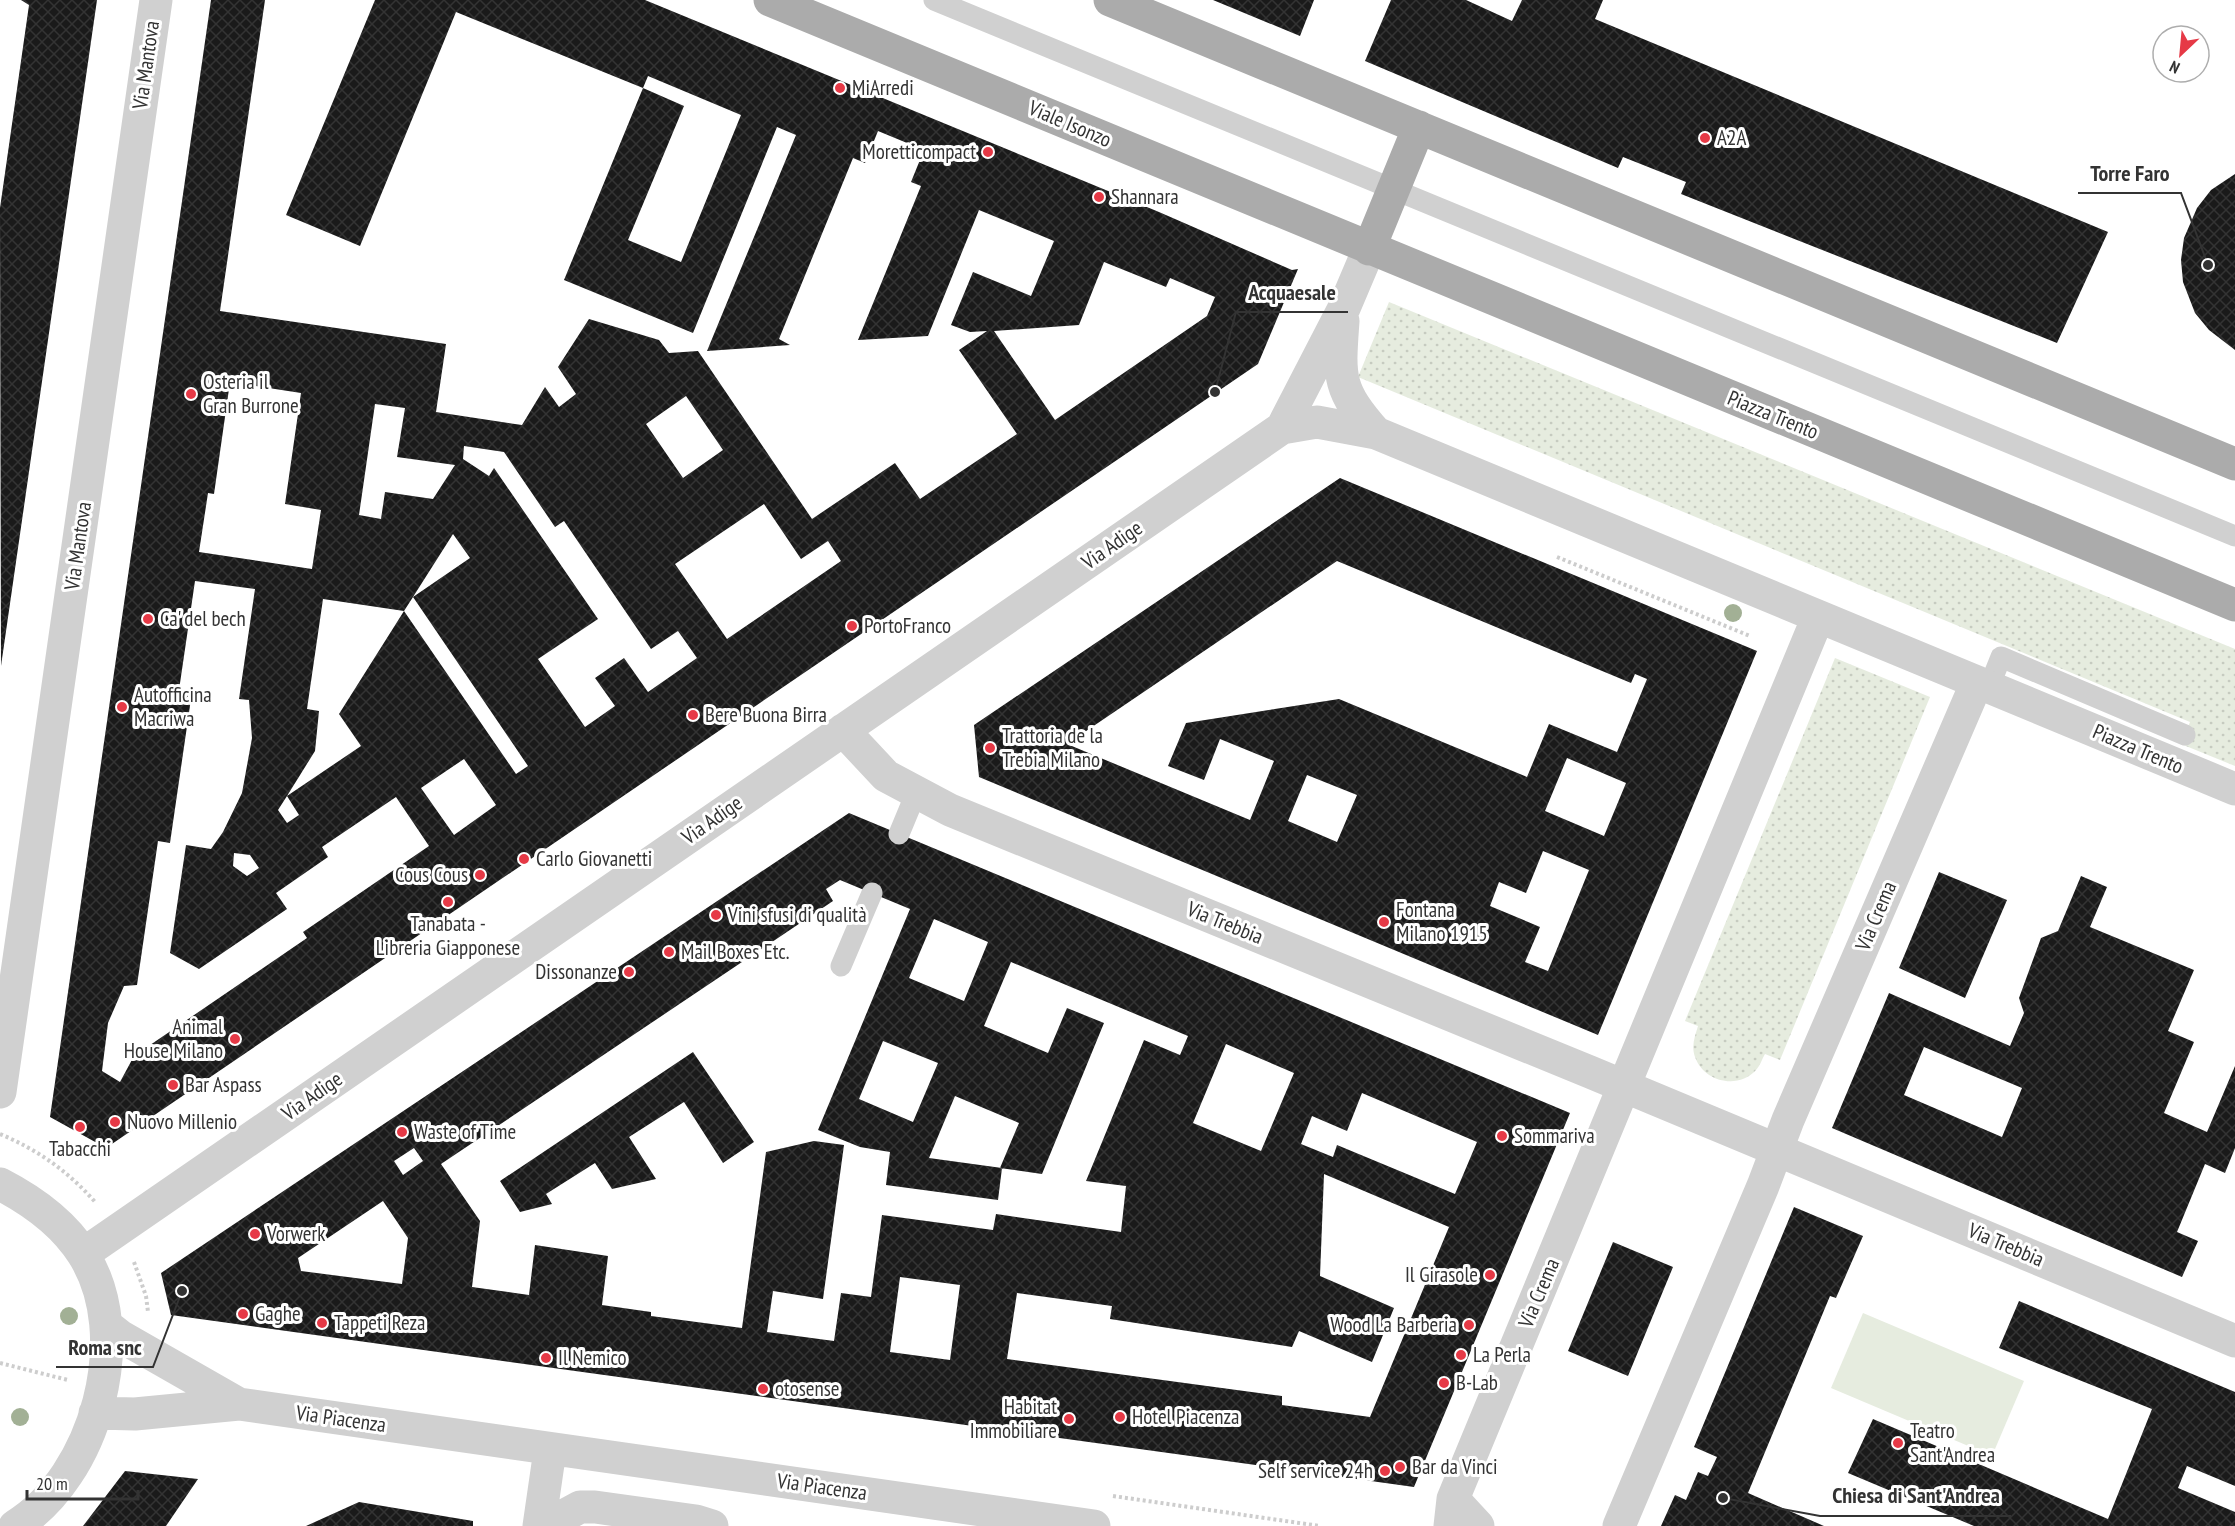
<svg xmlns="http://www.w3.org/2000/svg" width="2235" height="1526" viewBox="0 0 2235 1526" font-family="'PT Sans Narrow',sans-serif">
<defs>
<pattern id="green-dots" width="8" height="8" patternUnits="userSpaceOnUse" patternTransform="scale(1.5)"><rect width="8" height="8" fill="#e6ecdf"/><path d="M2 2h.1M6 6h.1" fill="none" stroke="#c6cbc0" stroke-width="1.8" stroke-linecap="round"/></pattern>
<pattern id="building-cross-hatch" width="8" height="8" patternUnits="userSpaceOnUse" patternTransform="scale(1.5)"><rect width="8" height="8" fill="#1a1a1a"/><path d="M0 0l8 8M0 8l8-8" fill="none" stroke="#333"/></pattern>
</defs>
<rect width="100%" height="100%" fill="#fff"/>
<path fill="url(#green-dots)" d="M1389,302L2235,649V766L2181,744L2190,722L1358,377Z
M1835,658L1930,697L1780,1060L1765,1054C1762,1059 1760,1066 1756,1070C1738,1090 1704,1082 1695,1057C1691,1046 1695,1036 1698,1026L1685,1021Z"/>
<path fill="#e6ecdf" d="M1863,1313L2024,1381L1992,1456L1831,1388Z"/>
<path fill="url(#building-cross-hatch)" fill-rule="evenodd" d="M21,0H97L1,666L0,208L29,5Z
M211,0H265L220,311L446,344L436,412L522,425L545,387L559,407L576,394L558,367L589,319L659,340L669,353L698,351L812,519L895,463L920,499L1017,434L959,350L987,331L970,332L951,325L973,272L1031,296L1054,241L979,210L928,336L858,340L921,186L911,182L924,150L878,131L865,163L853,158L779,339L790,345L707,351L796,135L777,127L693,333L564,280L643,88L684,106L628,240L681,262L741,115L648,76L643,88L456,12L360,246L286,215L375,0H645L1159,212L1292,270L1298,269L1258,364L106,1148L50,1117ZM1104,262L1166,287L1170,278L1215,297L1207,316L1055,420L994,331L1079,325ZM230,382L301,393L285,504L321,510L312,569L199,552L208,493L214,494ZM686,396L723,450L683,478L646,424ZM375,404L405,408L397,457L455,465L433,499L385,492L381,519L359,515ZM464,446L504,452L555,527L564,521L651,649L678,631L697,658L648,692L624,658L595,678L615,706L585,727L538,659L598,619L494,468L489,476L463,459ZM764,504L801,559L828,541L841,561L727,639L675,564ZM453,534L470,558L413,597L528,766L516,774L404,611L339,714L361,746L287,796L299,815L287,823L278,810L287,796L315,751L319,711L307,709L323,599L404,611L413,597ZM195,581L255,589L239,699L249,700L252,738L242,793L223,832L211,849L186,845L170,953L199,969L287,909L276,893L328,857L322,847L396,797L429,846L303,932L307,938L134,1056L120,1082L102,1071L108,1023L124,986L137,985L158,841L170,843L192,692L179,690ZM464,759L496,805L454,835L421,788ZM234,853L250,855L259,868L247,876L233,866Z
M1213,0H1314L1300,36Z
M1391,0H1466L1512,21L1522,0H1603L1595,19L2108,232L2057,343L1681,194L1686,182L1623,157L1618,168L1365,61Z
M2235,174V350L2209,330L2195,313L2183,282L2181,260L2184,238L2197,208L2211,190Z
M1340,478L1757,651L1598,1035L979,777L974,725ZM1337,561L1631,683L1635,674L1647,679L1617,752L1549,724L1527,777L1339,699L1186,723L1168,766L1204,780L1220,739L1274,761L1250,820L1067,744ZM1567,758L1626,783L1604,836L1545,811ZM1307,775L1357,795L1337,842L1288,821ZM1543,851L1589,870L1548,971L1525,962L1540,927L1490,906L1499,882L1526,893Z
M849,813L1570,1113L1414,1487L171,1315L161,1273ZM840,880L910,909L818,1130L860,1147L890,1152L886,1185L998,1200L1002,1168L929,1158L955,1096L1019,1123L1000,1168L1042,1174L1104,1023L1067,1008L1048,1053L984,1026L1011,962L1188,1036L1180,1055L1144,1040L1086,1181L1126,1186L1121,1232L996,1214L993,1230L882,1215L871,1297L841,1293L834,1341L767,1332L773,1291L823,1299L844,1145L814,1141L766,1152L742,1328L651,1316V1312L602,1305L608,1256L535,1245L529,1295L472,1287L480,1221L441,1164L833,901L826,889ZM934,919L988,942L964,1001L909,978ZM883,1041L938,1063L913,1122L859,1099ZM1226,1044L1294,1073L1261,1151L1193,1123ZM1362,1093L1477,1142L1455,1194L1337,1145L1333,1157L1301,1144L1312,1116L1347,1131ZM414,1148L423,1161L403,1175L394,1161ZM1324,1174L1449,1227L1370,1417L1282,1405V1396L1007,1359L1017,1293L1112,1306L1110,1319L1292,1347L1299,1331L1372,1362L1394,1308L1320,1276ZM383,1201L408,1238L402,1284L301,1271L298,1258ZM900,1277L960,1285L950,1360L890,1352Z
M1939,872L2007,900L1965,998L1899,968Z
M2081,876L2107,887L2090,927L2194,970L2168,1031L2194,1042L2164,1113L2207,1132L2235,1066V1148L2225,1173L2205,1164L2177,1232L2198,1241L2182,1277L1832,1128L1889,993L2010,1046L2024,1013L2019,998L2041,938L2058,931ZM1924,1047L2022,1088L2002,1137L1904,1095Z
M693,1052L754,1142L723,1163L684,1102L629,1137L656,1179L612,1189L595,1163L546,1194L552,1204L520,1212L500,1181Z
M1794,1207L1863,1236L1836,1298L1830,1296L1748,1493L1824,1526H1661L1675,1495L1686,1500L1698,1472L1708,1476L1717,1457L1694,1447Z
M1613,1242L1673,1267L1628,1376L1568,1351Z
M2019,1301L2235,1392V1486L2187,1466L2178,1488L2235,1512V1526H1974L1848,1473L1873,1419L2108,1519L2152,1409L1999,1348Z
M125,1471L198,1479L166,1526H83Z
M359,1502L473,1521V1526H306Z"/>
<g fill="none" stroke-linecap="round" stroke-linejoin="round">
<path stroke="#cdcdcd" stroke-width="4" stroke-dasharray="3 3" stroke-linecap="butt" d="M1557,557L1750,636
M0,1134C38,1150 68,1171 96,1203
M134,1262L146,1296L148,1312
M0,1363L68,1380
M1113,1496L1320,1526"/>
<path stroke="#d0d0d0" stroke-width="21" d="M934,0L2235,536
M1989,687L2001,657L2185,735
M899,834L916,793
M841,966L872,893"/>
<path stroke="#d0d0d0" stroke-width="33" d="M1343,321C1339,377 1337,389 1376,433
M1282,428L1344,308L1369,249
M843,730L886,776L950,810L1590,1072L2235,1341
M0,1092L156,0
M0,1184C31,1200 64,1224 83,1254C135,1335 96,1477 15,1526
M83,1254L1282,428L1317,422L1376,433L2235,789
M106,1325L120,1336L239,1404
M95,1413L135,1414L239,1404L1094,1526
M1453,1499L1478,1526
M539,1526L550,1450
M545,1526L580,1507H595L696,1521L712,1526
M1450,1526L1453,1499L1818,617
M1619,1526L1763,1186L1788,1120L1977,682"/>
<path stroke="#ababab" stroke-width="33" d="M770,0L2235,605
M1110,0L2235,464
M1369,249L1419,127"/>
</g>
<g fill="#a2b095">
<circle cx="1733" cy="613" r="9"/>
<circle cx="69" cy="1316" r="9"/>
<circle cx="20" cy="1417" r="9"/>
</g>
<g fill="#e63946" stroke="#fff" stroke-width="2">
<circle cx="840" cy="88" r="6"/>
<circle cx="1705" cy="138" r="6"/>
<circle cx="988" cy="152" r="6"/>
<circle cx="1099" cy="197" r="6"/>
<circle cx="191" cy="394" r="6"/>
<circle cx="148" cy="619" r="6"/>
<circle cx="852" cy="626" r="6"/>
<circle cx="122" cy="707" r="6"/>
<circle cx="693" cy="715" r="6"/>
<circle cx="990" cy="748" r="6"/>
<circle cx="524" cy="859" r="6"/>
<circle cx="480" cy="875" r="6"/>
<circle cx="448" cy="902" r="6"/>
<circle cx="716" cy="915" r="6"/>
<circle cx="1384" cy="922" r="6"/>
<circle cx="669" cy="952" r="6"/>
<circle cx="629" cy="972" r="6"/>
<circle cx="235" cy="1039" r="6"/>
<circle cx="173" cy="1085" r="6"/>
<circle cx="115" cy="1122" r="6"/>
<circle cx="80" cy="1127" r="6"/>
<circle cx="402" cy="1132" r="6"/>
<circle cx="1502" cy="1136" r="6"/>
<circle cx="255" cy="1234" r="6"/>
<circle cx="1490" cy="1275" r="6"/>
<circle cx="243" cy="1314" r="6"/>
<circle cx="322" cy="1323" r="6"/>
<circle cx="1469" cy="1325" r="6"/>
<circle cx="1461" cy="1355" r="6"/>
<circle cx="546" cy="1358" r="6"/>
<circle cx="1444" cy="1383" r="6"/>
<circle cx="763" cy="1389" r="6"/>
<circle cx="1120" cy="1417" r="6"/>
<circle cx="1069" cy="1419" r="6"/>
<circle cx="1898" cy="1443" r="6"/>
<circle cx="1400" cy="1467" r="6"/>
<circle cx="1385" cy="1471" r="6"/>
</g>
<g text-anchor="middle" stroke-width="6" stroke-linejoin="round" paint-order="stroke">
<g font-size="21" fill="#333" stroke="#fff">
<text transform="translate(146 65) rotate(-82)" y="7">Via Mantova</text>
<text transform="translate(1070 124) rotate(23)" y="7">Viale Isonzo</text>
<text transform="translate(1773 415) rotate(22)" y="7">Piazza Trento</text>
<text transform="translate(1112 545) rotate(-35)" y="7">Via Adige</text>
<text transform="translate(78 546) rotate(-82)" y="7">Via Mantova</text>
<text transform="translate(2138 749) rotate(23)" y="7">Piazza Trento</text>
<text transform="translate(712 820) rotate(-35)" y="7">Via Adige</text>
<text transform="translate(1876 916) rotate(-67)" y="7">Via Crema</text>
<text transform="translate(1225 923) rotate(22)" y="7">Via Trebbia</text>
<text transform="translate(312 1096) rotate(-35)" y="7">Via Adige</text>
<text transform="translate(2006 1245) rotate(23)" y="7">Via Trebbia</text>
<text transform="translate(1539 1293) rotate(-67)" y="7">Via Crema</text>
<text transform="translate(341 1419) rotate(8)" y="7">Via Piacenza</text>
<text transform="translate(822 1487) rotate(8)" y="7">Via Piacenza</text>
</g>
<g font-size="21" fill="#333" stroke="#fff" text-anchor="start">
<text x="852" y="95">MiArredi</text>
<text x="1717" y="145">A2A</text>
<text x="976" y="159" text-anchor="end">Moretticompact</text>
<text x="1111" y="204">Shannara</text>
<text x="203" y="389">Osteria il<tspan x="203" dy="24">Gran Burrone</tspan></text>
<text x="160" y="626">Ca' del bech</text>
<text x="864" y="633">PortoFranco</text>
<text x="134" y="702">Autofficina<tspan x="134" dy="24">Macriwa</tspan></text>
<text x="705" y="722">Bere Buona Birra</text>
<text x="1002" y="743">Trattoria de la<tspan x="1002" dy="24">Trebia Milano</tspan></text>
<text x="536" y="866">Carlo Giovanetti</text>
<text x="468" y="882" text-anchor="end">Cous Cous</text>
<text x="1396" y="917">Fontana<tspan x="1396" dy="24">Milano 1915</tspan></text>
<text x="728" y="922">Vini sfusi di qualità</text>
<text x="448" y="931" text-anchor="middle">Tanabata -<tspan x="448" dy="24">Libreria Giapponese</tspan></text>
<text x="681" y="959">Mail Boxes Etc.</text>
<text x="617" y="979" text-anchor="end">Dissonanze</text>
<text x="223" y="1034" text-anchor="end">Animal<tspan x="223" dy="24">House Milano</tspan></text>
<text x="185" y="1092">Bar Aspass</text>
<text x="127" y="1129">Nuovo Millenio</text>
<text x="414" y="1139">Waste of Time</text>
<text x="1514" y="1143">Sommariva</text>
<text x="80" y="1156" text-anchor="middle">Tabacchi</text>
<text x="267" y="1241">Vorwerk</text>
<text x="1478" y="1282" text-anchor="end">Il Girasole</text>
<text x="255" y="1321">Gaghe</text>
<text x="334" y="1330">Tappeti Reza</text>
<text x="1457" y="1332" text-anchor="end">Wood La Barberia</text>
<text x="1473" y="1362">La Perla</text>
<text x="558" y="1365">Il Nemico</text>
<text x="1456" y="1390">B-Lab</text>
<text x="775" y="1396">otosense</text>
<text x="1057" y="1414" text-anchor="end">Habitat<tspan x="1057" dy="24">Immobiliare</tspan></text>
<text x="1132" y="1424">Hotel Piacenza</text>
<text x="1910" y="1438">Teatro<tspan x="1910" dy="24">Sant'Andrea</tspan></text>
<text x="1412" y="1474">Bar da Vinci</text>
<text x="1373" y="1478" text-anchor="end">Self service 24h</text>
</g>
</g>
<path fill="none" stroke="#333" stroke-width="2" d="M2208 265L2181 193H2078M1215 392L1236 312H1348M182 1291L153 1367H56M1723 1498L1820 1516H2011"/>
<g fill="#333" stroke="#fff" stroke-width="2">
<circle cx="2208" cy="265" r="6"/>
<circle cx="1215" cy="392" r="6"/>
<circle cx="182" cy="1291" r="6"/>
<circle cx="1723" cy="1498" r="6"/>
</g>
<g font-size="22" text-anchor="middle" font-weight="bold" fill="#333" stroke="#fff" stroke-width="6" stroke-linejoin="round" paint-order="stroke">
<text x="2130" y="181">Torre Faro</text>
<text x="1292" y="300">Acquaesale</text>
<text x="105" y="1355">Roma snc</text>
<text x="1916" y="1503">Chiesa di Sant'Andrea</text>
</g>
<g transform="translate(2181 54) rotate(206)"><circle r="28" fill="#ffffff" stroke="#adadad" stroke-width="1.5"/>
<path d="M0-4.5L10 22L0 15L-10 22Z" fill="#e63946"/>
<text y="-9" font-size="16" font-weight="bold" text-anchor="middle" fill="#333333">N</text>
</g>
<path d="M27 1490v9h111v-9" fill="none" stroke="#333333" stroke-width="3"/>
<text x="36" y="1490" font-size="18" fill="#333333" stroke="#ffffff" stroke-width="4.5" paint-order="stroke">20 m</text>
</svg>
